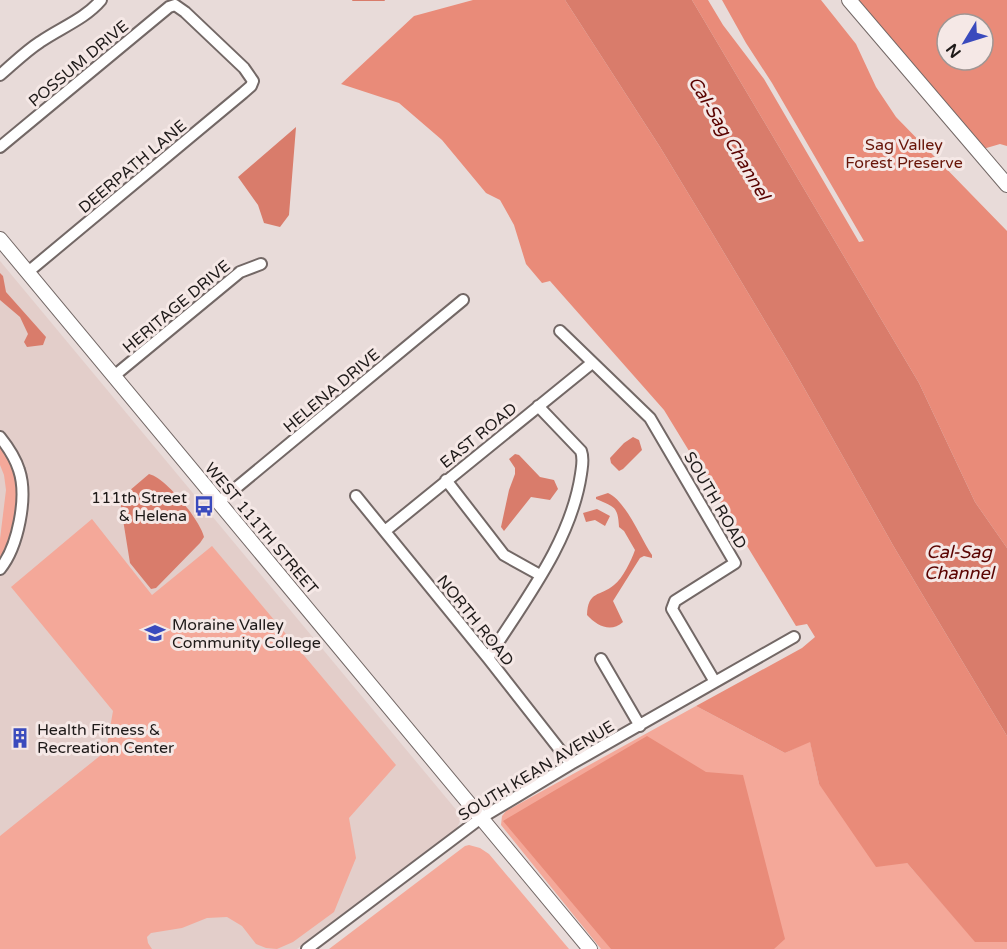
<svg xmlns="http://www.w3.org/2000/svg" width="1007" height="949" viewBox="0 0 1007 949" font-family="'Varela Round',sans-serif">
<rect width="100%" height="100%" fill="#e8dbd9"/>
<path fill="#e3ceca" d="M0,261L458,812L461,819L456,830L297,949H0Z"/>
<path fill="#f4a899" d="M0,445C4,451 9,458 12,465C23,492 15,536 0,560V539L6,490L4,475L0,465Z
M92,519L152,595L212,546L396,765L349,818L356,858L334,912L293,942L277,949L266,948L256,944L242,926L227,917L207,918L182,928L151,933L147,937L148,943L152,949H0V836L106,751L113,711L11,587Z
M696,706L785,753L810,741L819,784L907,863L975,941L1007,942V949H601L501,825L502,816L506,811Z
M469,845L480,848L489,854L569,949H329L465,846Z"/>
<path fill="#e98b79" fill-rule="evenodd" d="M473,0H565L660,147L708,226L790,363L894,547L1007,736V942H975L907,863L876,867L819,784L810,742L785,753L696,706L802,648L815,637L807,624L796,626L664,410L550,281L542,283L526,264L514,225L500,200L486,193L442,140L399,103L341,84L414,16Z
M692,0H708L723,25L764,79L859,242L864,241L772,83L746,43L722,0H821L856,44L876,87L896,117L1007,231V548L975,502L919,383Z
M856,0H1007V146L1000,144L983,149ZM947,24H983V60H947Z
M647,736L706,772L743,775L785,939L774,949H611L503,821Z"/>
<path fill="#d97c6b" d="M565,0H692L919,383L975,502L1007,548V736L894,547L790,363L708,226L660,147Z
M296,127L289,215L280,227L264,223L258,205L238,177Z
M0,273L3,276L6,292L46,337L43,345L27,347L24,342L28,334L20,317L0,300Z
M633,437L639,440L642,450L623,469L619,471L611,463L610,458L624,443Z
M515,454L519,455L540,477L554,480L558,489L550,500L531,497L504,531L501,527L509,490L515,474V468L509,459Z
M149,474C166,478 200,520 204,537L200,543L156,588L151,589L130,563L120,501L122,497Z
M608,493C626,501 641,539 652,555V558L644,556L640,558L613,601L623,622C611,633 597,626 587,615C588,590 600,597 614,585C623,578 631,561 635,550L624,531L619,527C618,506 614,507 596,499V497Z
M597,509L610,516L605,526L595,520L586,522L583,513Z"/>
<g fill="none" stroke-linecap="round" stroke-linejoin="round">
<path stroke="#d97c6b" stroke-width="2" d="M353,0H384"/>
<g stroke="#736866" stroke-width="14">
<path id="minor" d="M0,75C13,64 26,51 40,42C60,28 85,19 101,0
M0,147L169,7L175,5L185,12L244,68L253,81L251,86L243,93L28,272
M560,331L650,418L735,563L675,601L672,609L715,682
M114,376L240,272L261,264
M0,437C8,447 15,457 19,470C28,497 18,547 0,569
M446,480L504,555L540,575
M356,496L488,658L571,764
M219,502L463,300
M385,531L592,363
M488,658C524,601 571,542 581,474C582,466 584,459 581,451L538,406
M601,659L640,726
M307,949L481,818L571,764L794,637"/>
</g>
<g stroke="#736866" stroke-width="16">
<path id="major" d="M849,0L1007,185
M0,239L590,949"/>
</g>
<use href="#minor" stroke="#fff" stroke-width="10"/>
<use href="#major" stroke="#fff" stroke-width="14"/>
</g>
<defs>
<g id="bus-bare" transform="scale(1.62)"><path d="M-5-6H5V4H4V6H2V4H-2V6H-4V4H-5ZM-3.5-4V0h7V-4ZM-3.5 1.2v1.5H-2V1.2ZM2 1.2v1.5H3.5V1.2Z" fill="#3a4abd" stroke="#f5e8e6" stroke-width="2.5" paint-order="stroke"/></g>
<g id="university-bare" transform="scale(1.62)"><path d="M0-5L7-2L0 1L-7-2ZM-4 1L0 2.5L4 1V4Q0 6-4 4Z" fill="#3a4abd" stroke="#f5e8e6" stroke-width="2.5" paint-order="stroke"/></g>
<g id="building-bare" transform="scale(1.62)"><path d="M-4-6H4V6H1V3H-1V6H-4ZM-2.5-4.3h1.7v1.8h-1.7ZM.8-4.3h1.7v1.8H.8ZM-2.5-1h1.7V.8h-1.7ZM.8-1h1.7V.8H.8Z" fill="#3a4abd" stroke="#f5e8e6" stroke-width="2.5" paint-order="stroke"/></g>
</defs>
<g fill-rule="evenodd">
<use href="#bus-bare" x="204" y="506"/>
<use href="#university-bare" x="155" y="633"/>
<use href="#building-bare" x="20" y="738"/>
</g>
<g text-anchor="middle" stroke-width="6" stroke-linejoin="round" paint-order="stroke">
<g font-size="16" fill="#1e1a19" stroke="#f5e8e6">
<text transform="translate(78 63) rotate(-40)" y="6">POSSUM DRIVE</text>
<text transform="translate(132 166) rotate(-40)" y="6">DEERPATH LANE</text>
<text transform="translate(176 306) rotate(-40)" y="6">HERITAGE DRIVE</text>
<text transform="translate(331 390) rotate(-40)" y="6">HELENA DRIVE</text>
<text transform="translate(478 435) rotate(-39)" y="6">EAST ROAD</text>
<text transform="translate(716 500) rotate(60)" y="6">SOUTH ROAD</text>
<text transform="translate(262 528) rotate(50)" y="6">WEST 111TH STREET</text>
<text transform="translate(476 620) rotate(51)" y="6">NORTH ROAD</text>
<text transform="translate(536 770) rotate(-31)" y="6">SOUTH KEAN AVENUE</text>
</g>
<g font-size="16" fill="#681508" stroke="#f5e8e6">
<text x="904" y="150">Sag Valley<tspan x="904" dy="18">Forest Preserve</tspan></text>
</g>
<g font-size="16" fill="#1e1a19" stroke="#f5e8e6" text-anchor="start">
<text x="187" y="503" text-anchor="end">111th Street<tspan x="187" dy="18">&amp; Helena</tspan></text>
<text x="172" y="630">Moraine Valley<tspan x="172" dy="18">Community College</tspan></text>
<text x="37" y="735">Health Fitness &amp;<tspan x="37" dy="18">Recreation Center</tspan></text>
</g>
<g font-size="18" font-style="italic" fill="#5a0300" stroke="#f5e8e6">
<text transform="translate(729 138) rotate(59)" y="6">Cal-Sag Channel</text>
<text x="959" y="558">Cal-Sag<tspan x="959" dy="21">Channel</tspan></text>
</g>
</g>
<g transform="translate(965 42) rotate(232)"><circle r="28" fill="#f5e8e6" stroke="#9f9694" stroke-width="1.5"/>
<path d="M0-4.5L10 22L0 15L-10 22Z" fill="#3a4abd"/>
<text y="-9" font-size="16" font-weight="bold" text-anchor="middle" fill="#1e1a19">N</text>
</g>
</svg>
